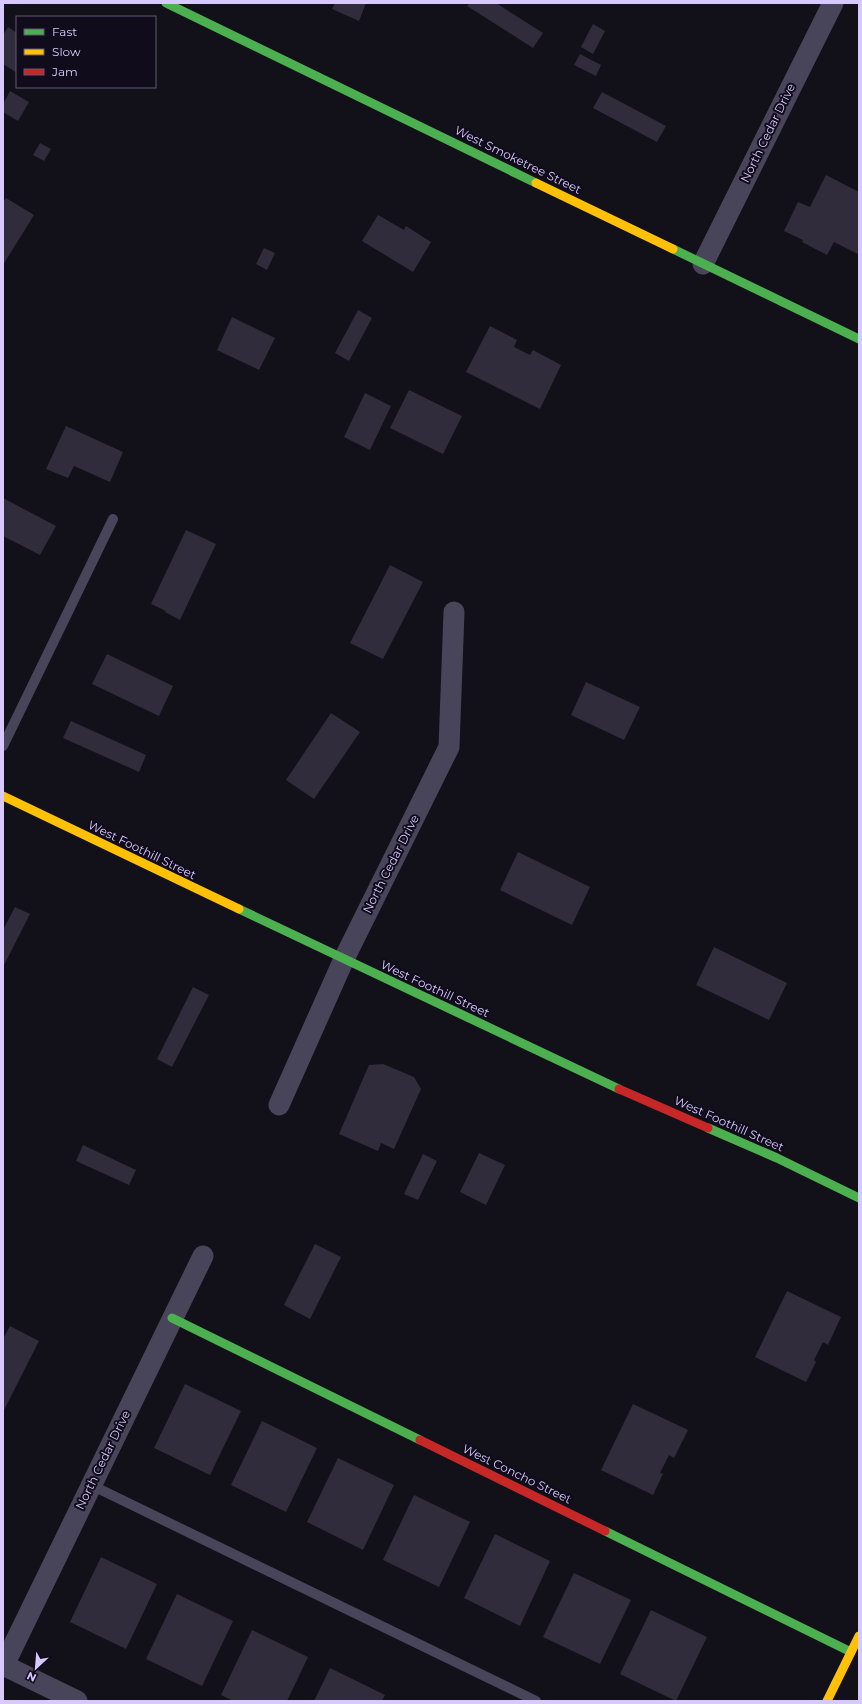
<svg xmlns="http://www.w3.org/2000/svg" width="862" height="1704" viewBox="0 0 862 1704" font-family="Montserrat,sans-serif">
<rect width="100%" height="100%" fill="#121018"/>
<path fill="#312c3c" d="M335,3H366L359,21L332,9Z
M470,3H496L543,33L533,48L467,6Z
M593,24L605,31L593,54L581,47Z
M8,27L17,33V73L3,64V35Z
M580,54L601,65L596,76L574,65Z
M10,91L29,102L18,121L3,112V104Z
M602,92L666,126L657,142L593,108Z
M40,143L51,149L44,161L33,155Z
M826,175L859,192V251L858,254L834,242L827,255L802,242L803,240L784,231L798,202L810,207Z
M6,198L34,215L3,265V202Z
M378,215L404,230L406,226L431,242L413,272L362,241Z
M264,248L275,253L267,270L256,264Z
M358,310L372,318L349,361L335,353Z
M232,317L275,338L259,370L217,350Z
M490,326L517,340L514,347L530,355L533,350L561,365L540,409L466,372Z
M409,390L462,416L443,454L390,428Z
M365,393L391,406L370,450L344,437Z
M66,426L123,452L110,482L74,466L68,478L46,469Z
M3,498L56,526L40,555L3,536Z
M186,530L216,544L180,620L165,612L166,611L151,604Z
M390,565L423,582L383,659L350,643Z
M107,654L173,686L159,716L92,684Z
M586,682L640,707L624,740L571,715Z
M331,713L360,732L314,799L286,780Z
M71,721L146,755L139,772L63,738Z
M518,852L590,887L572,925L500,890Z
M15,907L30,914L3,967V930Z
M714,947L787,983L769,1020L696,985Z
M193,987L209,995L172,1067L157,1059Z
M383,1064L414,1077L421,1089L394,1149L381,1143L378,1151L339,1134L369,1065Z
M83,1145L136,1170L129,1185L76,1161Z
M479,1153L505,1165L486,1205L460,1192Z
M423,1154L437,1161L418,1200L404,1194Z
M315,1244L341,1257L310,1319L284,1305Z
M787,1291L841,1317L828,1345L823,1342L814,1360L816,1362L806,1382L755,1357Z
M10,1326L39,1341L3,1412V1339Z
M185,1384L241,1411L210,1475L154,1448Z
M633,1404L688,1430L674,1458L669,1455L660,1473L663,1474L653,1495L601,1470Z
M262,1421L317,1448L286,1512L231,1485Z
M338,1458L394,1485L363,1550L307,1522Z
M414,1495L470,1522L439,1587L383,1560Z
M495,1534L550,1561L520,1626L464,1598Z
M101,1557L157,1584L126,1649L70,1622Z
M574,1573L631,1600L600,1664L543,1637Z
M177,1594L233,1621L202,1686L146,1659Z
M651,1610L707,1637L676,1701L620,1674Z
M252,1630L308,1657L287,1701H233L221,1695Z
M330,1668L385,1695L382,1701H314Z"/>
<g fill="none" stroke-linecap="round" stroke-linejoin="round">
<path stroke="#484459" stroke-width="10" d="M3,746L113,519
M91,1485L536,1701"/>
<path stroke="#484459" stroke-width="21" d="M703,264L833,3
M279,1105L344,959L449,747L454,612
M3,1665L77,1701
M4,1665L203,1256"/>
<path stroke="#4caf50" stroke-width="9" d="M166,3L536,183
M673,249L859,339
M239,909L619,1089
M708,1128L777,1158L859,1198
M172,1318L420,1440
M605,1531L851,1652"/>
<path stroke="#ffc107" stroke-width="9" d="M536,183L673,249
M3,796L239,909
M827,1701L859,1636"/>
<path stroke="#c62828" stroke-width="9" d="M619,1089L708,1128
M420,1440L605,1531"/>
</g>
<g text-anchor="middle" stroke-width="4" stroke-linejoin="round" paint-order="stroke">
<g font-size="12" fill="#d7c9fd" stroke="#110c1c">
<text transform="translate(768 133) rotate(-64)" y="4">North Cedar Drive</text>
<text transform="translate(518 160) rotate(26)" y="4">West Smoketree Street</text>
<text transform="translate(142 850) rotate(26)" y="4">West Foothill Street</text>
<text transform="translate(391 864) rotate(-63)" y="4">North Cedar Drive</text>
<text transform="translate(435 989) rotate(25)" y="4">West Foothill Street</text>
<text transform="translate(729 1124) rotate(24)" y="4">West Foothill Street</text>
<text transform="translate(103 1460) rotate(-64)" y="4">North Cedar Drive</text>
<text transform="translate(517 1474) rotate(26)" y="4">West Concho Street</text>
</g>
</g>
<rect width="862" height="1704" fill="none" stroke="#d7c9fd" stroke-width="8"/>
<rect x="16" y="16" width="140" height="72" fill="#110c1c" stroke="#605876"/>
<rect x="24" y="29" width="20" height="6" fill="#4caf50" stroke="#605876"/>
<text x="52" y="36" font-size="12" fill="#d7c9fd">Fast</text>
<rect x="24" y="49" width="20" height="6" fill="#ffc107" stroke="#605876"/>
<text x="52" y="56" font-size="12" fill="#d7c9fd">Slow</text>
<rect x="24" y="69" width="20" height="6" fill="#c62828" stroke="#605876"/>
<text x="52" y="76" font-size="12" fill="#d7c9fd">Jam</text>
<g transform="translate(36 1668) rotate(206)" stroke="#110c1c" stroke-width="3" paint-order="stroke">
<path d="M0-3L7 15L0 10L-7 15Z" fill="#d7c9fd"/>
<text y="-6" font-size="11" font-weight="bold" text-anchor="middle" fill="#d7c9fd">N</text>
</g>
</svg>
